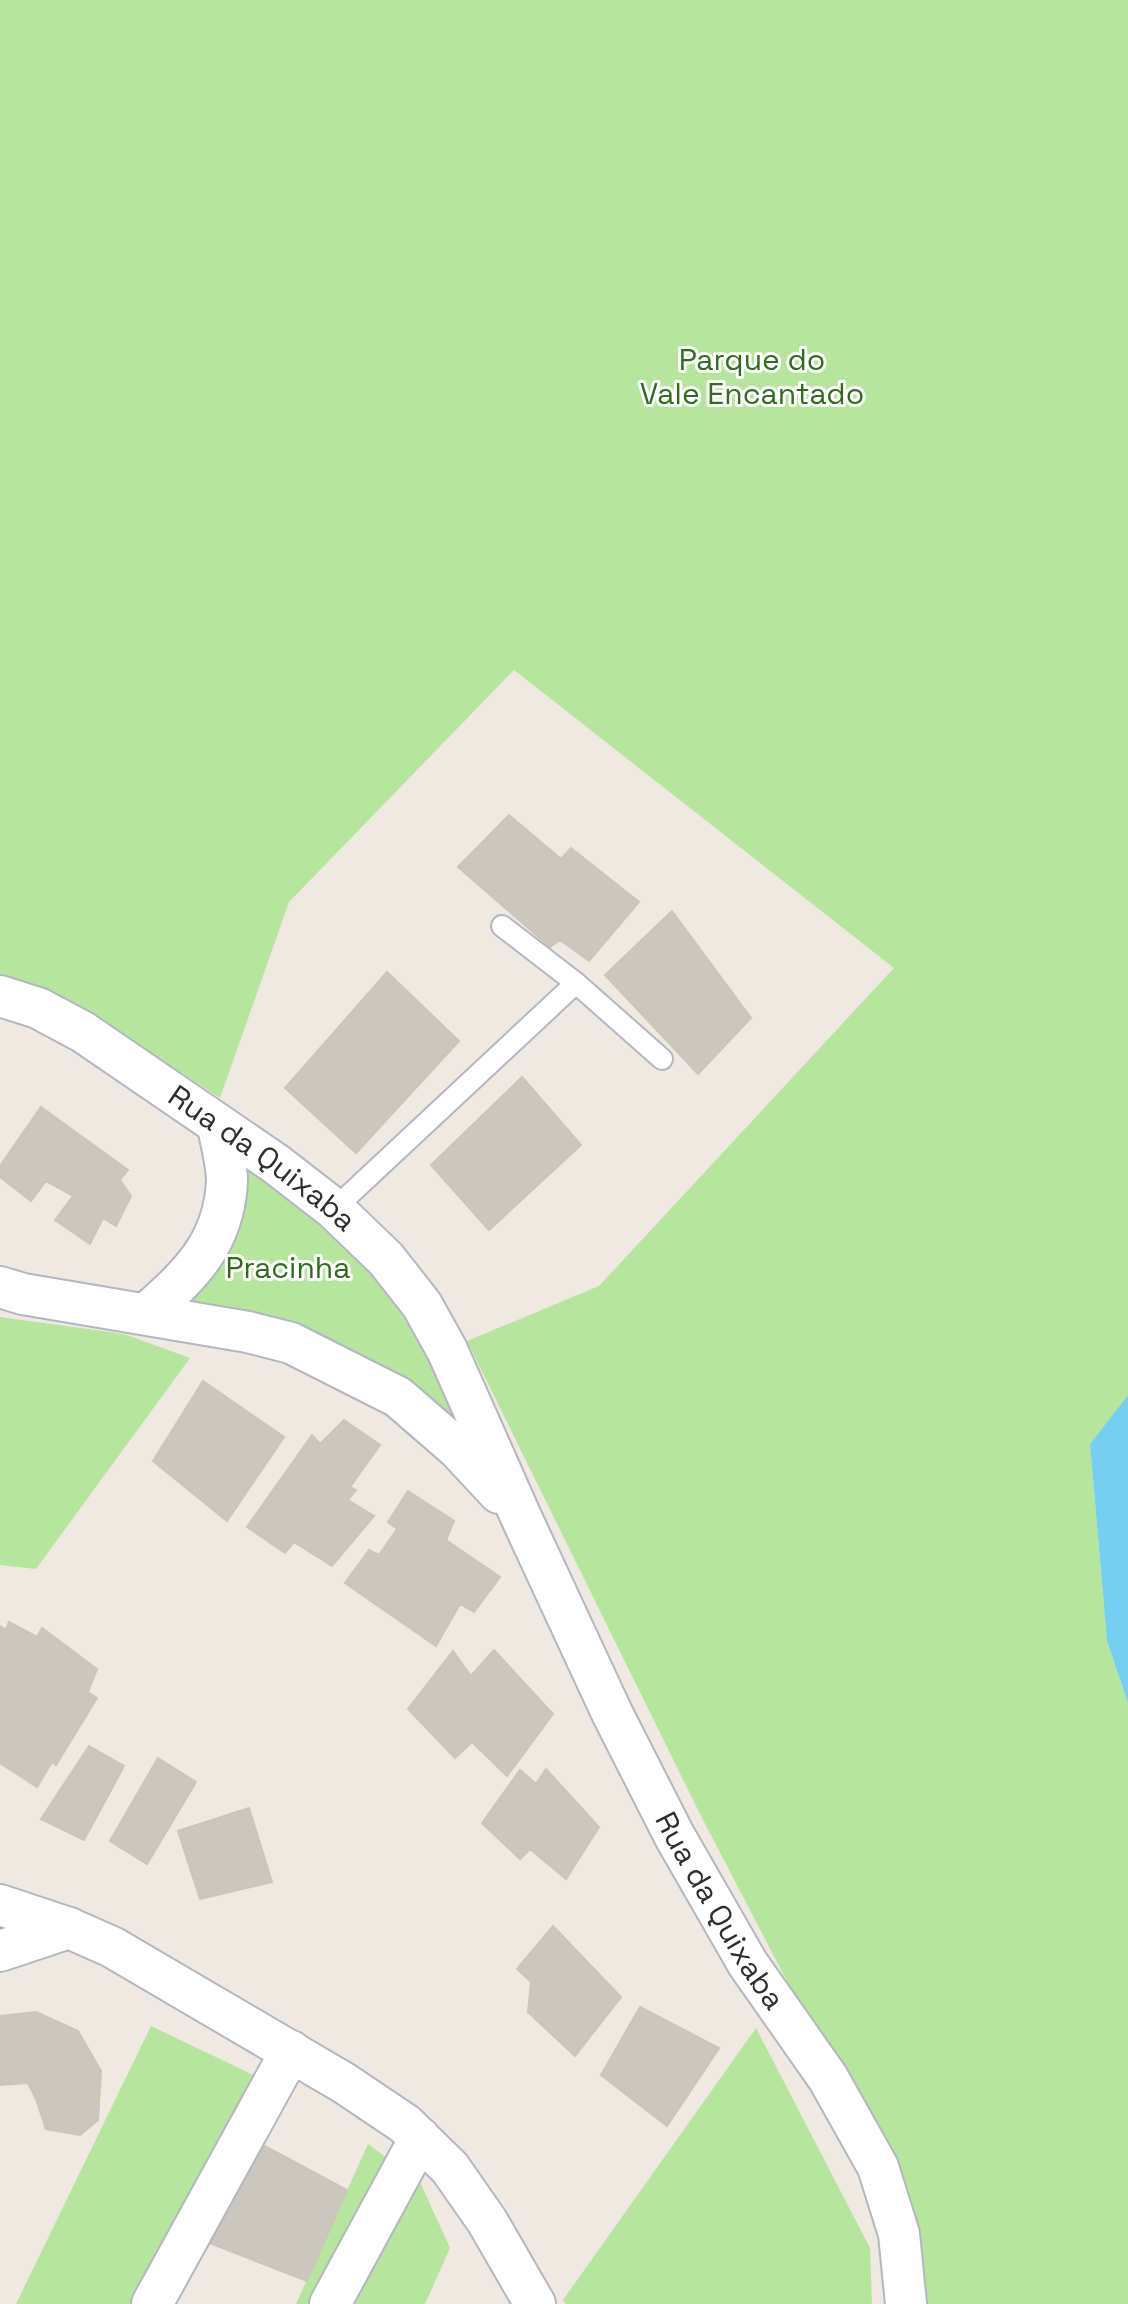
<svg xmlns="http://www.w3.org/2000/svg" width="1128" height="2304" viewBox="0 0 1128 2304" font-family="'Space Grotesk',sans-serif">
<rect width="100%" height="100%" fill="#efe9e1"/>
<path fill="#b6e59e" d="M0,0H1128V1395L1090,1444L1107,1641L1128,1703V2304H925L918,2233L701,1816L467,1341L599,1286L894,968L514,670L289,902L220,1098L75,1003L0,981Z
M242,1157L335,1231L390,1296L433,1365L470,1441L180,1302L209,1283L238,1230Z
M0,1317L124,1334L190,1358L36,1569L0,1565Z
M151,2026L262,2079L162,2304H16Z
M756,2028L870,2248L872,2304H566L563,2300Z
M368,2144L420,2182L450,2248L425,2304H296Z"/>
<path fill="#75cff0" d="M1128,1395V1703L1107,1641L1090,1444Z"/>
<path fill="#cbc7bf" stroke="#cbc5ba" stroke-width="2" d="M509,815L561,859L571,848L639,902L589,961L560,940L550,947L458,867Z
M672,911L751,1018L698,1074L605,975Z
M387,972L459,1041L356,1153L285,1088Z
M522,1077L581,1145L489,1230L431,1165Z
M41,1107L128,1170L120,1180L131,1196L116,1226L103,1218L90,1244L55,1220L73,1196L46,1181L31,1201L0,1177V1166Z
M203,1381L284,1437L227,1521L153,1461Z
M344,1420L380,1445L350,1487L356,1490L348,1500L374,1516L332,1566L294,1542L285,1553L247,1527L312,1435L320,1444Z
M408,1491L454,1521L446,1540L500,1577L474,1612L460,1604L436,1646L345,1583L369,1550L379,1555L397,1529L388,1522Z
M9,1622L37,1637L42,1628L97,1669L88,1692L97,1698L56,1765L52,1762L37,1787L0,1763V1626L6,1630Z
M494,1650L553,1714L507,1776L472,1742L455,1758L408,1709L453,1651L471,1676Z
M89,1746L124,1766L84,1840L41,1819Z
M158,1758L196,1782L147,1864L110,1841Z
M546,1769L599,1827L566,1879L530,1849L520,1859L482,1823L520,1770L536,1784Z
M249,1808L272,1882L200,1899L178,1831Z
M553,1926L621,1997L575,2056L528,2012L531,1982L517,1969Z
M640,2007L719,2048L667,2126L601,2075Z
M36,2012L78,2031L101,2071L98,2120L80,2135L46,2129L36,2099L28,2083L0,2085V2016Z
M257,2142L347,2190L307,2281L202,2240Z"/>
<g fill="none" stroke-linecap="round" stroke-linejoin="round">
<g stroke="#b4b7c1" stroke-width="24">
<path id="lane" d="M502,926L576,983L662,1059
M334,1209L576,983"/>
</g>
<g stroke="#b4b7c1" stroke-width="44">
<g id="street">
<path id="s1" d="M0,996L38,1008L83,1032L276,1164L334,1209L386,1259L422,1305L447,1350L521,1517L612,1713L674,1835L748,1964L828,2078L878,2167L899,2234L906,2304"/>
<path d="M0,1287L23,1294L248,1332L291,1343L398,1397L458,1449L499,1493"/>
<path d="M146,1314C190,1275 224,1244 227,1181C227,1164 221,1143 218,1126"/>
<path d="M0,1905L69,1928L112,1947L344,2083L405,2124L450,2168L487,2221L535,2304"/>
<path d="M0,1951L69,1928"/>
<path d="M152,2304L291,2051"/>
<path d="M330,2304L420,2138"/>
</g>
</g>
<use href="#lane" stroke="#fff" stroke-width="20"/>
<use href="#street" stroke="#fff" stroke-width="40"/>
</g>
<g text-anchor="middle" stroke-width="6" stroke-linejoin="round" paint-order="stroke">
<g font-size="30" fill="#2c6e1b" stroke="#fff">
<text x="752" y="370">Parque do<tspan x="752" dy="34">Vale Encantado</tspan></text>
<text x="288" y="1278">Pracinha</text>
</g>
<g font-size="30" fill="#2e2e2e" stroke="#fff">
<text dy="10" stroke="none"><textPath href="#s1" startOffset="310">Rua da Quixaba</textPath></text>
<text dy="10" stroke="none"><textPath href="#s1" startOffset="1204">Rua da Quixaba</textPath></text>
</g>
</g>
</svg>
